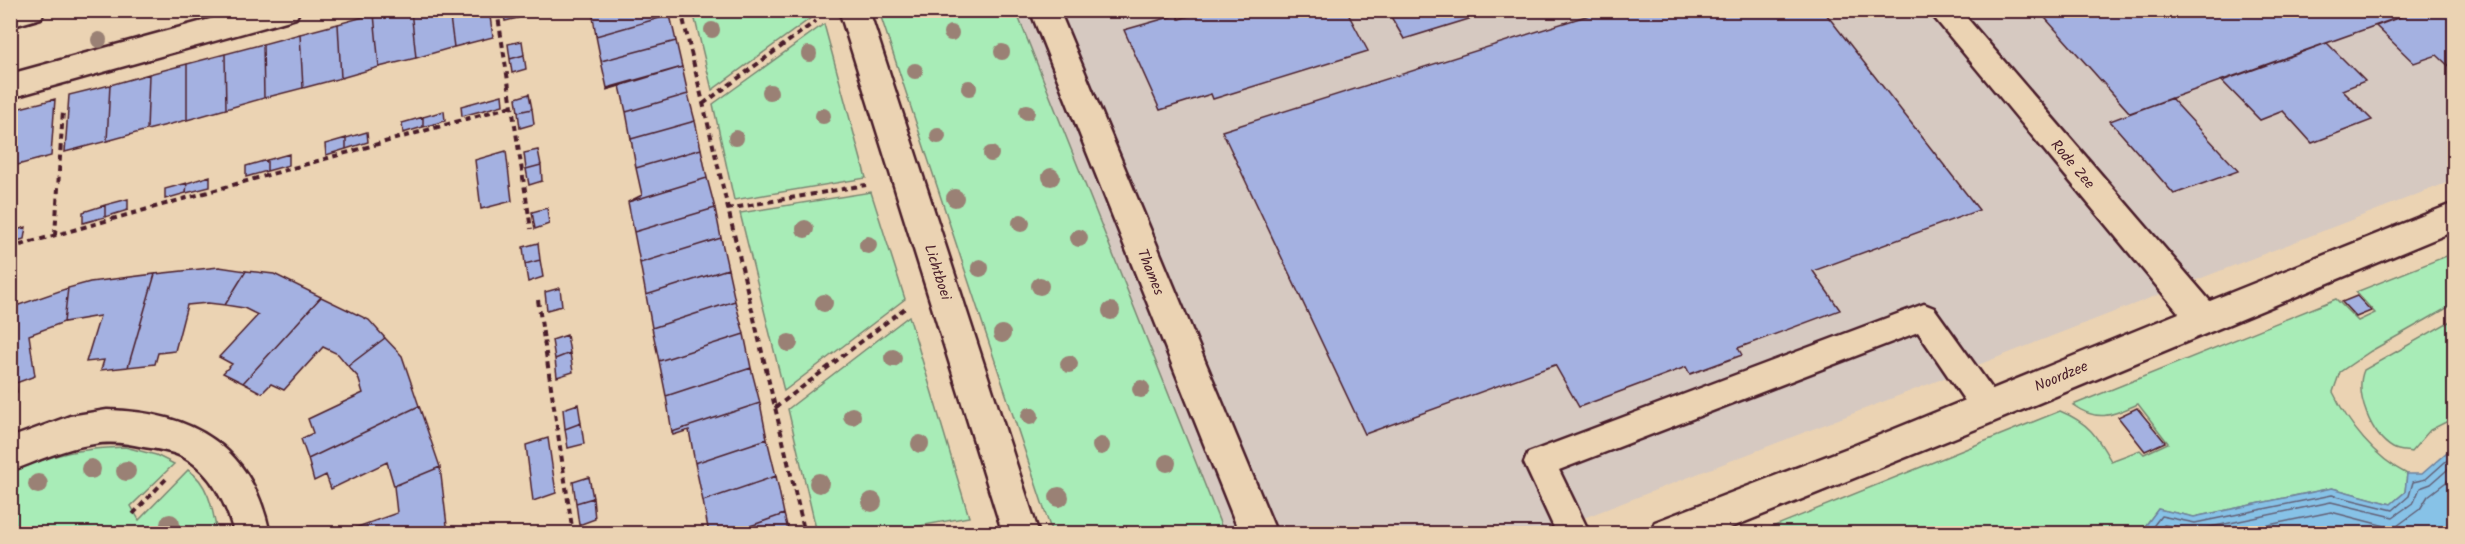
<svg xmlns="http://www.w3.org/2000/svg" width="2465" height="544" viewBox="0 0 2465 544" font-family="Kalam,sans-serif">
<rect width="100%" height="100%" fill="#ebd3b3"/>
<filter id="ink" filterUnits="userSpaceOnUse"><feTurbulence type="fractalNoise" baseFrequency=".0167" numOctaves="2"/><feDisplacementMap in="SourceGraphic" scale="12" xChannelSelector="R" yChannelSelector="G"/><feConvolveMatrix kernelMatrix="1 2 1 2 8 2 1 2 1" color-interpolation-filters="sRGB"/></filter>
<g filter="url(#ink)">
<path fill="#d6c9c1" d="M1014,11H2454V180L1545,533H1218Z"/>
<path fill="#a8ecb7" stroke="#798671" stroke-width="1.5" d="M819,11V12L712,90L693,11Z
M879,11H1016L1224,533H1052Z
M824,24L866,178L734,200L713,104Z
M871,192L905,299L784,391L740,213Z
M2454,253V304L2371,351L2340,372L2333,392C2349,425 2374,457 2407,474L2405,492L2391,504L2332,488L2194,517L2158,509L2140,533L1755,534L2060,411C2089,423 2096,435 2111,461L2140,450L2144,454L2168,443L2138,404C2113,415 2098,423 2073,405L2336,299L2358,321L2375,313L2356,292Z
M909,316L969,517L881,533H817L788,409Z
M2454,319V418L2430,430L2411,452C2405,451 2398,451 2393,448C2371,435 2354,394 2364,370Z
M125,447L156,455L174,464L131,506L139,520L188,470C209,483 213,511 217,533H11L10,473C54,453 77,449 125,447Z"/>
<path fill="#87c2e7" stroke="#6f819c" stroke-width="1.5" d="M2454,446V533H2140L2158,509L2194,517L2332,488L2391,504L2405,492L2407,474H2422Z"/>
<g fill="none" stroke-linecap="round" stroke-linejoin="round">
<path stroke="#626076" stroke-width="1.5" d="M2147,534L2161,516L2195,523L2332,495L2393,510L2409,496L2413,482L2426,479L2454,454
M2157,534L2164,525L2196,530L2331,502L2393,517L2414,502L2420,488L2431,484L2454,464
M2225,534L2331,512L2385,526H2397L2420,509L2428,496L2454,476"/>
</g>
<path fill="#a4b1e1" stroke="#4a1f2b" stroke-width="1.5" d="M389,10H411L416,58L379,67L374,14Z
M411,10H449L454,47L416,58Z
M449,10H489L493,37L454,47Z
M503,10H517L518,18L505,21Z
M592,10H669L670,15L596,36Z
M1209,10H1346L1368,51L1213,99L1211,94L1160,110L1124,30L1177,15L1179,19Z
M1387,10H1498L1404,39Z
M1605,10H1823L1979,210L1813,271L1840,310L1738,348L1742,355L1690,374L1686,367L1579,407L1555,365L1365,434L1222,131Z
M2038,10H2419L2130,113Z
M2419,10H2454V71L2437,55L2414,63L2376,26Z
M374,14L379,67L341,78L338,24Z
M670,15L676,41L601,61L596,36Z
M338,24L341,78L303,88L300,34Z
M300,34L303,88L264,98L263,44Z
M522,41L524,55L510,59L508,44Z
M676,41L682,67L607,88L601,61Z
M2327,43L2365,81L2342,90L2372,120L2312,143L2283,111L2260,120L2222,81Z
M263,44L264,98L226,109L225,54Z
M225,54L226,109L187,120V64Z
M524,55L526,69L512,73L510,59Z
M187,64V120L147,130L149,74Z
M682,67L688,94L626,112L620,86L606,90Z
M149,74L147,130L107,141L110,85Z
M110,85L107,141L65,152L69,95Z
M529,94L532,109L518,112L516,98Z
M688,94L695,121L631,139L626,112Z
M502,95L503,105L462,116L461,106Z
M2171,98L2232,164L2238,171L2174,194L2110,121Z
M55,99L51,156L10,167L12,110Z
M532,109L534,124L520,128L518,112Z
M444,111L445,121L423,127V117Z
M423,117V127L403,133L402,123Z
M695,121L701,149L636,168L631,139Z
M367,132L368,142L346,149V138Z
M346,138V149L326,155L325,144Z
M701,149L707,178L628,202L642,195L636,168Z
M538,150L541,165L526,169L524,153Z
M506,151L512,201L481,209L475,160Z
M289,154V165L267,171V160Z
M267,160V171L246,177V166Z
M541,165L542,181L529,185L526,169Z
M210,176V187L186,193L187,183Z
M707,178L715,208L634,232L628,202Z
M187,183L186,193L165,199V189Z
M128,199V210L105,217V205Z
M105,205V217L83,223V212Z
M547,208L549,224L535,229L532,212Z
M715,208L721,238L640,263L634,232Z
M26,227L24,239L10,243V232Z
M721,238L728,269L646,295L640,263Z
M538,243L540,260L525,264L523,247Z
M540,260L543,277L528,282L525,264Z
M219,267L246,271L225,305L208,303L187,305L175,351L158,353L155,364L128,367L155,274Z
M728,269L735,301L652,328L646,295Z
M246,271L274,274L321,297L243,383L223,373L232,364L219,357L258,315L244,308L225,305Z
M155,274L128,367L101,370L104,360L86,362L100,316L64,322L68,288L90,282Z
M68,288L64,322L29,335L35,376L16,383L17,392L10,395V308Z
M560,288L562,306L547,310L545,292Z
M2357,296L2371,311L2356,317L2342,302Z
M321,297L369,320L385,338L348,366L338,354L323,347L284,390L271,384L262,393L243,383Z
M735,301L744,334L659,361L652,328Z
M744,334L751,368L666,396L659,361Z
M567,335L570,353L555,359L552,340Z
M385,338L402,356L419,406L308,459L301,439L313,433L308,419L363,393L358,377L348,366Z
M570,353L573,372L557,377L555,359Z
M751,368L760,403L672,432L666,396Z
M760,403L767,439L695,463L689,430L673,435L672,432Z
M578,404L581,423L565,429L563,409Z
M419,406L440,467L394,486L387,462L331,489L326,475L314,481L308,459Z
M2137,408L2165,442L2145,451L2118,417Z
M581,423L584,444L568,448L565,429Z
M548,438L556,493L533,501L526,445Z
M767,439L776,476L703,501L695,463Z
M440,467L448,534H338L397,513L394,486Z
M776,476L784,514L728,534H709L703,501Z
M589,477L593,498L576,503L573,482Z
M593,498L595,519L579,525L576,503Z
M784,514L789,534H728Z"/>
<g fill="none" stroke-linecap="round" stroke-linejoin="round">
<g stroke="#4a1f2b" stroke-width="5">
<path id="service" d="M1924,304L1934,308L1998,397L2002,407L1998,417L1987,421L1976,417L1918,332L1559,470L1590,534H1557L1524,463L1528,453Z"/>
</g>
<g stroke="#4a1f2b" stroke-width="5">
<path id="minor" d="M10,10H45L41,18L10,27Z
M243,10H300L296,18L286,21L10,98V74Z
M839,10H869L1039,534H1003Z
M1030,10H1059L1277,534H1240Z
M1928,10H1960L2210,301L2454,203V231L1976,429L1715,534H1650L1655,522L1853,446L2179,313Z
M107,410C193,412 252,446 270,534H234C228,506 211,472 185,458C173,451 157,449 144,447C127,443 111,441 94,444C64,448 38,461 10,471V438L70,416Z"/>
</g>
<path stroke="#4a1f2b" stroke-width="4" stroke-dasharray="6 4.5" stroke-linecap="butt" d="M497,10L531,229
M681,10L805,534
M703,104L816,21
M727,209L866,185
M55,235L63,110
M10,248L512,106
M538,300L573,534
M775,408L905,308
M133,514L166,479
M931,534L975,525"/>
<use href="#service" fill="#ebd3b3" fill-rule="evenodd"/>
<use href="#minor" fill="#ebd3b3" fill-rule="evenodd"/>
</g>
<g fill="#9a8174">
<circle cx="712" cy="30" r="8"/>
<circle cx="951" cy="33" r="8"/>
<circle cx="99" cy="40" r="8"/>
<circle cx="1002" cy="52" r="8"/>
<circle cx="809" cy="54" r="8"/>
<circle cx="915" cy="71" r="8"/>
<circle cx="969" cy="88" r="8"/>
<circle cx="770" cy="92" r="8"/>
<circle cx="1027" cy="112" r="8"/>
<circle cx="823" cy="116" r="8"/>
<circle cx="938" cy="136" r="8"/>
<circle cx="736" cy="138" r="8"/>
<circle cx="991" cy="154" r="8"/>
<circle cx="1051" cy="177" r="9"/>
<circle cx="955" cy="198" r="9"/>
<circle cx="1021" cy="223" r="9"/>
<circle cx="805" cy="229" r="9"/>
<circle cx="1079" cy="238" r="9"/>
<circle cx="868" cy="245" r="9"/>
<circle cx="980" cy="268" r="9"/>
<circle cx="1040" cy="286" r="9"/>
<circle cx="824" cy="303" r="9"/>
<circle cx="1111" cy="311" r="9"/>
<circle cx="1002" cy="334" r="9"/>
<circle cx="789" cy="343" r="9"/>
<circle cx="893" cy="358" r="9"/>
<circle cx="1069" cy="364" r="9"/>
<circle cx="1141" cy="389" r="9"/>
<circle cx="852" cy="416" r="9"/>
<circle cx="1030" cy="416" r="9"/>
<circle cx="920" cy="444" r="9"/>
<circle cx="1101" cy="446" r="9"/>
<circle cx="1167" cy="463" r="9"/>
<circle cx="91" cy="469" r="10"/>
<circle cx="126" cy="471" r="10"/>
<circle cx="819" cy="483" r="10"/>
<circle cx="38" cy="484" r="10"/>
<circle cx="1059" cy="497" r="10"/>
<circle cx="872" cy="502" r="10"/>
<circle cx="170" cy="524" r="10"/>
</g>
</g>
<g text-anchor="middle" stroke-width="4.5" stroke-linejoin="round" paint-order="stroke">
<g font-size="15" fill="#4a1f2b" stroke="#ebd3b3">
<text transform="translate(2073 164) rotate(50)" y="5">Rode Zee</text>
<text transform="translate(938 272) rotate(72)" y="5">Lichtboei</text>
<text transform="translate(1151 272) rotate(68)" y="5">Thames</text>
<text transform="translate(2061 376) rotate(-23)" y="5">Noordzee</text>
</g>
</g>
<rect width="2465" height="544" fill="none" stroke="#ebd3b3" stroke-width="36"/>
<rect x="18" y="18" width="2429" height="508" fill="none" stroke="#4a1f2b" stroke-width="2" filter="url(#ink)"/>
</svg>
